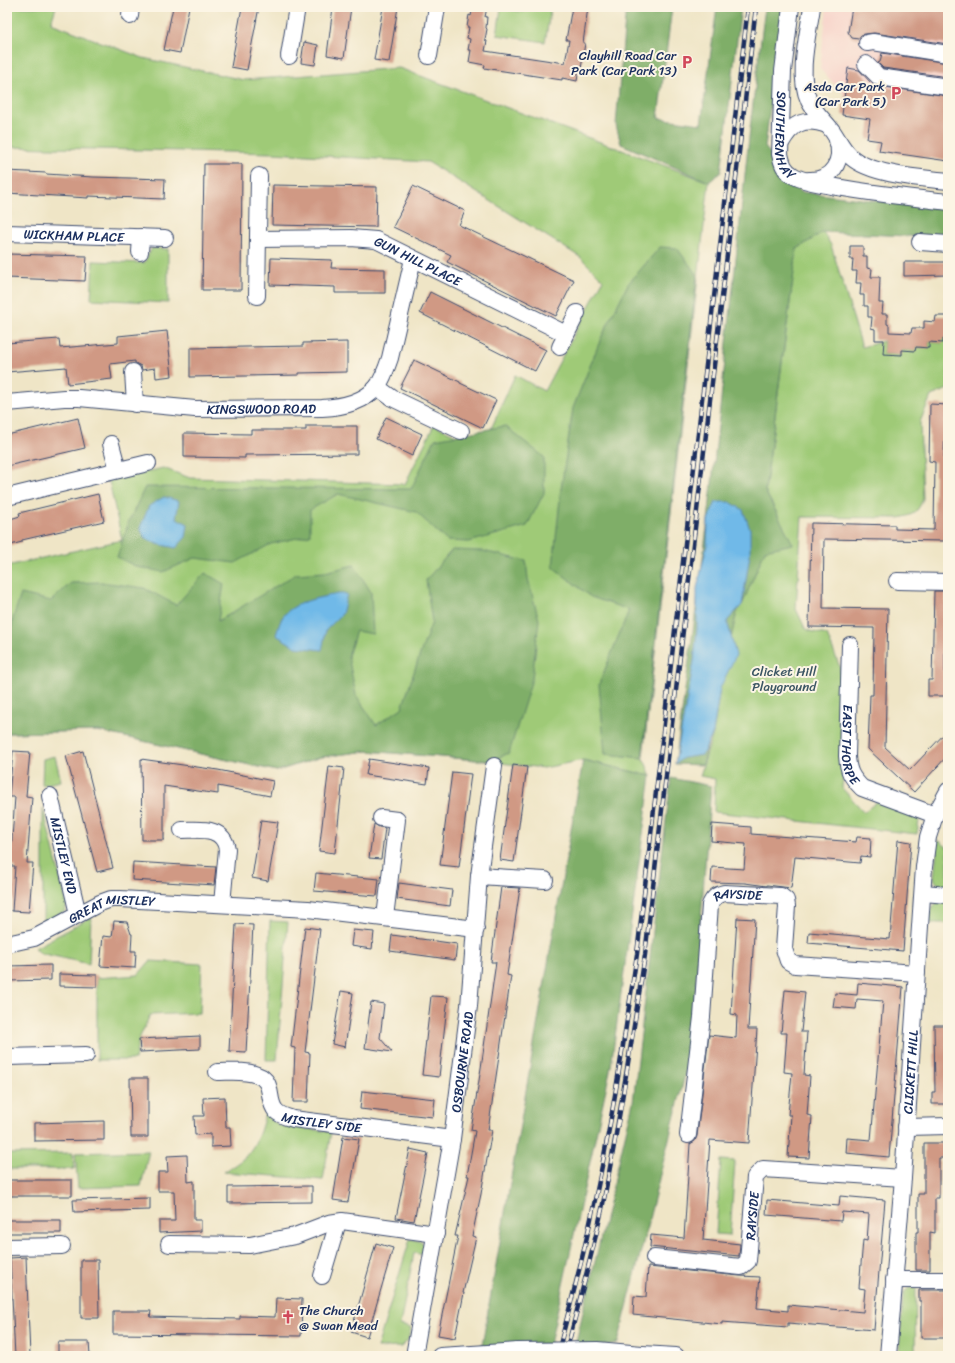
<svg xmlns="http://www.w3.org/2000/svg" width="955" height="1363" viewBox="0 0 955 1363" font-family="Sriracha,sans-serif">
<rect width="100%" height="100%" fill="#fcf5e5"/>
<filter id="ink" filterUnits="userSpaceOnUse"><feTurbulence type="fractalNoise" baseFrequency=".025" numOctaves="2"/><feDisplacementMap in="SourceGraphic" scale="8" xChannelSelector="R" yChannelSelector="G"/><feConvolveMatrix kernelMatrix="1 2 1 2 8 2 1 2 1" color-interpolation-filters="sRGB"/></filter>
<filter id="wash" filterUnits="userSpaceOnUse"><feTurbulence type="fractalNoise" baseFrequency=".012" numOctaves="4" result="noise"/><feDisplacementMap in="SourceGraphic" scale="16" xChannelSelector="R" yChannelSelector="G"/><feGaussianBlur stdDeviation="0.9" result="paint"/><feColorMatrix in="noise" values="0 0 0 0 0 0 0 0 0 0 0 0 0 0 0 0 0 1.4 0 .05"/><feComposite in="paint" operator="in"/></filter>
<g filter="url(#wash)">
<rect width="100%" height="100%" fill="#efe5c6"/>
<path fill="#f7d1c8" d="M827,7H948V160L898,151L820,69Z"/>
<path fill="#9fca77" stroke="#5d7c6a" d="M7,7H56L51,23L143,58L244,80L399,68L709,182L643,757L651,776L583,760L544,768L466,759L367,751L321,757L277,771L98,731L7,733V566L122,540L109,481L163,468L190,478L405,484L434,425L483,447L515,375L544,391L603,280L580,257L428,162L273,153L7,147Z
M525,7H551L545,42L497,35L501,8L524,12Z
M823,232L831,245L862,347L884,341L883,354L901,355L902,350L915,351V347L929,348V342L942,343L943,337L948,338V389L931,396L920,422L923,499C917,513 914,515 899,518L802,517L796,609L805,628L810,631L827,635L840,667L841,732L845,761L842,788L864,812L879,800L920,814L917,834L714,812L715,779L700,776L713,733L720,688L727,621L742,605L778,515L765,491L797,249Z
M152,248L168,249V303L91,299L93,261L144,263Z
M55,756L61,781L42,785L43,759Z
M43,808L67,905L65,911L43,924Z
M938,840L948,848V886C942,886 936,885 934,878Z
M939,902H948V923H930C931,915 930,905 939,902Z
M91,917L89,964L40,953L35,948Z
M270,921L288,922L277,1060H266Z
M150,961L202,964L200,1013L150,1015L139,1039L135,1060H97V978L138,975Z
M265,1113C270,1120 275,1123 283,1126L331,1132L323,1180L224,1172C231,1167 239,1163 245,1157C256,1146 262,1128 265,1113Z
M149,1151L141,1186L78,1188L75,1153Z
M73,1153L74,1169H7V1154Z
M721,1160L735,1161L730,1235L716,1234Z
M410,1239C421,1241 426,1242 424,1255L414,1253L400,1325L411,1328L408,1340L401,1347L377,1348Z
M909,1288H916L915,1356H901L899,1351L903,1295L904,1292Z"/>
<path fill="#7fae68" stroke="#4d6e63" d="M626,7H672L658,118L701,124L717,7H741L721,172L709,182L621,144L616,125Z
M765,7H783L765,147L801,192L948,209V238L823,232L797,249L765,491L793,544L765,550L742,605L748,562L703,765L675,764L708,520L750,128Z
M660,247L677,248L697,275L642,758L605,754L599,684L629,610L591,597L553,567L561,489L573,408L602,336L628,284Z
M505,426L544,457V493L527,526L469,542L447,541L416,512L338,494L310,510V535L271,544L235,563L195,558L163,572L137,567L117,557L129,521L145,487L411,489L435,439Z
M452,550L483,551L526,561L528,579L539,620L532,679L509,753L491,761L367,751L321,757L277,771L98,731L7,733V655L13,618L21,594L51,601L71,583L101,582L144,588L176,605L205,573L224,584L218,621L296,574L325,572L354,565L371,592L373,634L356,631L348,656L356,695L376,725L402,708L420,654L432,622L426,580Z
M583,760L651,776L611,1066L550,1344L482,1346Z
M671,778L711,786L691,1051L618,1343L574,1350L633,1102Z"/>
<path fill="#70b9e8" stroke="#4674a3" d="M164,497L179,501L176,518L188,524L186,537L176,548L157,544L145,538L140,528L149,506Z
M716,502H730L743,510L750,529V554L742,605L727,621L736,655L720,688L713,733L702,755L683,758L675,764L694,661L697,628V588L707,545L708,520Z
M339,594H347L342,614L326,630L322,650L296,647L276,635C278,629 280,620 284,615C296,601 321,597 339,594Z"/>
<g id="blocks">
<path fill="#d09984" d="M173,7H189L180,53L164,50Z
M242,7H259L247,70L231,67Z
M333,7H351L344,58L327,55Z
M383,7H398L389,62L374,60Z
M473,7H487L485,17H487L486,28L487,29L485,40L487,41L485,51L565,63L569,40H566L572,7H588L583,43H585L581,69L579,68L577,81L562,78V80L484,68L485,65L469,62L471,50H468L470,39L467,38L469,27H467L469,15L471,16Z
M852,7H948V44L874,33L865,34L861,35L858,39L852,38L848,32Z
M304,42L318,45L315,65L301,63Z
M882,53L948,63V77L883,68L878,63L880,62Z
M848,68L859,70L872,84L878,86L948,96V161L879,151L881,141L867,139L870,119L842,115Z
M204,164H242L241,290H202Z
M7,171L46,173V174L93,177L165,179L164,199L88,196V198L7,193Z
M273,185L377,187L376,227L272,225Z
M413,186L465,211L459,225L574,280L556,316L447,262L451,255L393,227Z
M850,246H863V256H867V268L872,269L871,277H880L879,303H883L882,314H887V324L889,325V332L911,333L912,328H924V321L935,322L936,316H948V339H943V343L929,342V348L916,347L915,351L902,350V355L883,354L884,340H875V329L871,328L872,317H868V306H864V295H860L861,283H856L857,271H852L853,259H850Z
M7,254L87,256L85,281L7,278Z
M271,258L332,260L331,268L385,269V293H335V287L270,285Z
M904,262H948V275L904,276Z
M430,292L546,350L535,371L420,313Z
M167,331L172,376L156,378L155,368L142,370L141,366L135,363V361L110,364L112,379L68,384L66,367L7,372V343L59,339L60,348L118,343V336Z
M347,342V372L299,373V375L190,377V348L303,346V343Z
M414,360L460,382V383L496,400L483,428L400,388Z
M930,404L948,405V420H945L944,457H946L945,541L824,539L823,608L888,609L885,747L910,770L948,730V755L914,792L868,749L870,695H873L874,628L809,627L811,523L895,525V529L934,530L935,462L929,461Z
M386,417L422,434L412,456L376,439Z
M78,418L85,448L7,466V435Z
M306,426H357V454L245,455V458L184,457V433L251,434V430H306Z
M98,494L104,521L22,540V542L7,546V520L20,516L19,513Z
M934,591H946L945,628V696H928V680H932Z
M13,751L30,752L26,796L32,797L27,863H33L29,912L12,911L15,866H10L15,797H9Z
M83,751L113,868L97,872L66,756Z
M141,759L218,770L273,781L270,796L218,786V794L164,786V840H142Z
M369,759L429,768L427,784L366,775Z
M513,765L527,767L514,862L500,860Z
M329,766L344,768L335,853L319,851Z
M452,772L471,774L459,867L440,865Z
M261,820L278,822L268,881L252,878Z
M374,824L379,827L385,828L381,859L369,858Z
M712,824L751,827V834L856,842L857,837L871,838L870,857L861,856L860,863L795,857L791,888L767,885V886L745,883L711,882L712,867L744,869L746,844L711,841Z
M898,840L911,842L903,951L808,943L809,932L890,939Z
M133,862L216,867L214,885L132,880Z
M316,873L379,879L377,896L314,891Z
M399,883L452,890L450,906L397,899Z
M501,887L520,888L507,975L511,976L488,1130H492L481,1194L472,1236L476,1237L463,1293H464L455,1338L438,1335L458,1236H455L469,1176H467L475,1131L471,1130L481,1068L496,962H491Z
M737,918L755,919L748,1029H757L749,1143L710,1140L703,1240L740,1244L739,1256L650,1247L651,1235L684,1238L690,1144L695,1141L697,1136L709,1035L736,1038L737,1015L731,1014Z
M114,921L127,922L131,934H132L131,951H136L135,968L100,966L103,936L112,937Z
M236,924L253,925L246,1052L229,1051Z
M305,927L320,929L305,1052L310,1053L308,1102H293L295,1048L291,1047Z
M353,930L374,932L372,949L351,946Z
M392,935L457,944L455,960L390,951Z
M51,965V980L7,981V966Z
M59,974L97,975V987L59,986Z
M858,983L903,987L889,1157L846,1153L847,1138L871,1140L883,1001L857,999L856,1009L833,1007L835,993L857,995Z
M785,990L805,992L801,1032H807L804,1075L810,1076L807,1115L812,1116L809,1158L788,1157L791,1115H788L792,1073L784,1072L787,1033H781Z
M341,991L353,993L345,1047L332,1044Z
M431,996L448,997L439,1077L422,1075Z
M371,1002L384,1004L380,1038L392,1052L365,1048Z
M934,1025H948V1104H932V1092H935Z
M200,1036V1049L140,1052L139,1039Z
M130,1078H148V1137H131Z
M362,1091L435,1099L433,1117L360,1109Z
M225,1097L226,1127H230L231,1146L211,1147V1134L195,1135L194,1116H204L203,1098Z
M104,1121V1140L34,1141V1123Z
M343,1137L359,1139L348,1202L333,1200Z
M924,1143H948V1158H939V1198H935V1233L930,1232V1270H916V1232H918V1194H924Z
M410,1149L428,1153L414,1221L396,1218Z
M187,1155L188,1182L194,1181V1220H201V1231L159,1233V1221H175L174,1191H158V1172H168L167,1156Z
M7,1180H72V1196H7Z
M312,1186V1202L228,1203V1187Z
M840,1196L885,1200L874,1330L788,1323V1327L722,1322V1324L633,1315L634,1296L646,1297L648,1267L740,1276L760,1277L757,1308L788,1311V1305L863,1312L865,1289L859,1288L863,1240L867,1241L869,1214L842,1212L841,1221L766,1215L767,1200L839,1206Z
M150,1198V1210L74,1212L73,1200Z
M7,1220H61V1233H7Z
M376,1243L393,1248L367,1337L351,1332Z
M26,1257L30,1356H15L10,1258Z
M81,1260H98L99,1318H81Z
M919,1290H948V1338H921V1301H919Z
M276,1298L302,1299L301,1336L113,1334V1311H151L150,1317L188,1318L240,1319V1316L275,1317Z
M58,1342H89L90,1356H58Z"/>
</g>
</g>
<g filter="url(#ink)">
<use href="#blocks" fill-opacity="0" stroke="#3b4a6e" stroke-width="1"/>
<g fill="none" stroke-linecap="round" stroke-linejoin="round">
<g stroke="#3b4a6e" stroke-width="18">
<g id="minor">
<path id="s1" d="M791,7L783,71L780,154C782,163 784,171 794,176C803,181 815,183 826,185C866,193 907,197 948,202"/>
<path d="M812,7C808,35 797,75 809,101C815,113 825,121 833,132C839,141 843,150 851,157C871,175 921,178 948,181"/>
<path d="M130,16L131,7"/>
<path d="M867,43L873,42L948,54"/>
<path d="M289,56L297,7"/>
<path d="M429,56L437,7"/>
<path d="M866,64L879,77L948,87"/>
<path d="M781,143C792,123 804,117 827,125"/>
<path d="M809,180C832,181 844,160 837,140"/>
<path id="s2" d="M7,233L165,238"/>
<path id="s3" d="M258,239L351,238L376,240L566,334"/>
<path d="M920,242L948,244"/>
<path d="M140,252L141,237"/>
<path d="M257,296L259,176"/>
<path d="M560,347L577,313"/>
<path d="M133,372L135,404"/>
<path d="M377,387L392,398L461,431"/>
<path id="s4" d="M7,403L64,398H79L195,409L322,408C341,407 364,402 377,387C383,379 387,367 390,358L413,259"/>
<path d="M111,444L118,470"/>
<path d="M7,497L148,463"/>
<path d="M897,581L948,582"/>
<path id="s5" d="M850,645L847,756C848,771 851,777 862,788L935,815"/>
<path id="s6" d="M50,796L78,914"/>
<path d="M381,818L397,820L385,917"/>
<path d="M182,830C200,830 223,826 227,849L222,904"/>
<path d="M479,876L545,880"/>
<path d="M923,893L948,895"/>
<path id="s7" d="M7,944L34,938L100,903L111,899H120L308,909L476,929"/>
<path d="M7,1057L86,1055"/>
<path id="s8" d="M217,1072C230,1072 245,1070 257,1075C275,1081 266,1100 276,1111C281,1116 287,1117 293,1119L452,1139"/>
<path d="M906,1127L948,1126"/>
<path id="s9" d="M688,1135L702,1017L710,905C713,898 716,895 724,893L781,896L786,900L787,906L784,949L788,961L795,965L917,973"/>
<path d="M169,1244L250,1245L295,1236L329,1223L342,1221L436,1234"/>
<path d="M7,1247L62,1246"/>
<path id="s10" d="M654,1258L741,1267L748,1261L755,1177L763,1169L903,1178"/>
<path d="M322,1276L338,1222"/>
<path d="M894,1280H948"/>
<path d="M642,1354L676,1356"/>
<path id="s11" d="M414,1356L452,1139L469,1006L479,876L494,766"/>
<path d="M440,1356L518,1351"/>
<path id="s12" d="M888,1356L903,1178L924,867L928,837L935,815L948,791"/>
</g>
</g>
<use href="#minor" stroke="#fff" stroke-width="16"/>
<g stroke="#1b2f5e" stroke-width="4.5">
<path id="rail" d="M557,1356C570,1307 583,1258 593,1209C612,1124 624,1039 637,954L748,7
M565,1356C578,1307 591,1258 602,1209C619,1125 632,1040 645,955L756,7"/>
</g>
<use href="#rail" stroke="#fcf5e5" stroke-width="3" stroke-dasharray="9" stroke-linecap="butt"/>
<g stroke="#3b4a6e" stroke-width="18" stroke-linecap="butt">
<path id="minor-bridge" d="M518,1351L597,1350L642,1354"/>
</g>
<use href="#minor-bridge" stroke="#fff" stroke-width="16"/>
</g>
</g>
<defs>
<g id="parking-bare" transform="scale(1.08)"><path d="M-3.5-5.5H1a3.5 3.5 0 0 1 0 7H-1V5.5H-3.5ZM-1-3.4V-.6H.8a1.4 1.4 0 0 0 0-2.8Z" fill="#d1495b" stroke="#fcf5e5" stroke-width="2.5" paint-order="stroke"/></g>
<g id="church-bare" transform="scale(1.08)"><path d="M-1.2-6h2.4v3.5h3.3v2.4h-3.3V6h-2.4V-.1h-3.3v-2.4h3.3Z" fill="#d1495b" stroke="#fcf5e5" stroke-width="2.5" paint-order="stroke"/></g>
</defs>
<g fill-rule="evenodd">
<use href="#parking-bare" x="687" y="62"/>
<use href="#parking-bare" x="896" y="93"/>
<use href="#church-bare" x="288" y="1317"/>
</g>
<g text-anchor="middle" stroke-width="4" stroke-linejoin="round" paint-order="stroke">
<g font-size="13" fill="#1b2f5e" stroke="#fcf5e5" text-anchor="end">
<text x="676" y="60">Clayhill Road Car<tspan x="676" dy="15">Park (Car Park 13)</tspan></text>
<text x="885" y="91">Asda Car Park<tspan x="885" dy="15">(Car Park 5)</tspan></text>
<text x="299" y="1315" text-anchor="start">The Church<tspan x="299" dy="15">@ Swan Mead</tspan></text>
</g>
<g font-size="13" fill="#1b2f5e" stroke="#fcf5e5">
<text dy="5" stroke="none"><textPath href="#s1" startOffset="130">SOUTHERNHAY</textPath></text>
<text dy="5" stroke="none"><textPath href="#s2" startOffset="67">WICKHAM PLACE</textPath></text>
<text dy="5" stroke="none"><textPath href="#s3" startOffset="165">GUN HILL PLACE</textPath></text>
<text dy="5" stroke="none"><textPath href="#s4" startOffset="255">KINGSWOOD ROAD</textPath></text>
<text dy="5" stroke="none"><textPath href="#s5" startOffset="100">EAST THORPE</textPath></text>
<text dy="5" stroke="none"><textPath href="#s6" startOffset="61">MISTLEY END</textPath></text>
<text dy="5" stroke="none"><textPath href="#s9" startOffset="264">RAYSIDE</textPath></text>
<text dy="5" stroke="none"><textPath href="#s7" startOffset="113">GREAT MISTLEY</textPath></text>
<text dy="5" stroke="none"><textPath href="#s11" startOffset="298">OSBOURNE ROAD</textPath></text>
<text dy="5" stroke="none"><textPath href="#s12" startOffset="285">CLICKETT HILL</textPath></text>
<text dy="5" stroke="none"><textPath href="#s8" startOffset="131">MISTLEY SIDE</textPath></text>
<text dy="5" stroke="none"><textPath href="#s10" startOffset="142">RAYSIDE</textPath></text>
</g>
<g font-size="13" fill="#3c5664" stroke="#fcf5e5">
<text x="784" y="676">Clicket Hill<tspan x="784" dy="15">Playground</tspan></text>
</g>
</g>
<rect width="955" height="1363" fill="none" stroke="#fcf5e5" stroke-width="24"/>
</svg>
